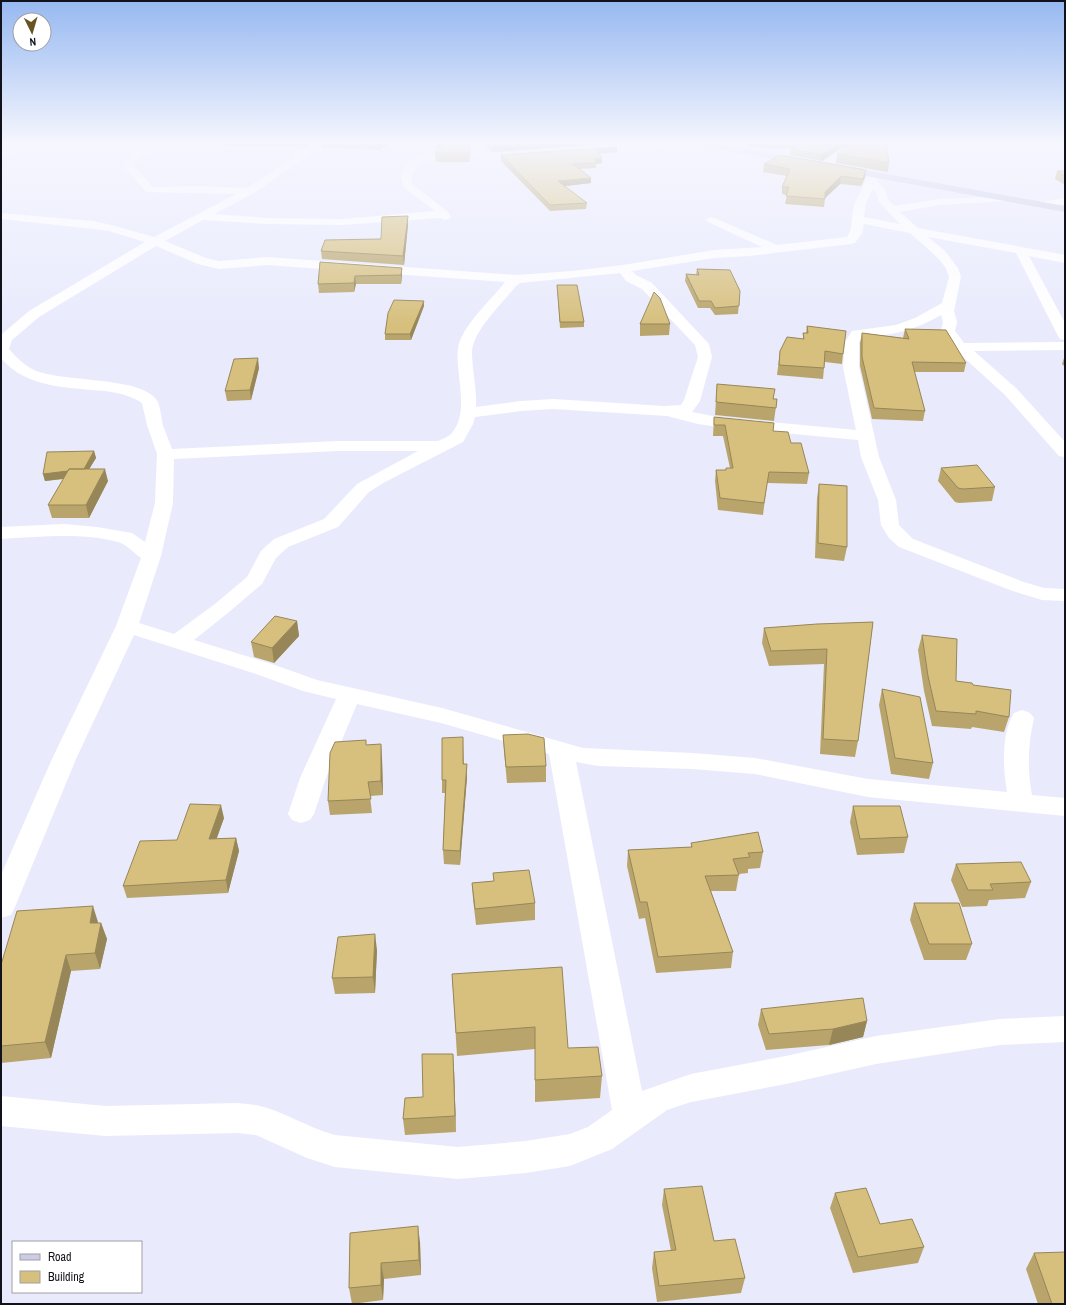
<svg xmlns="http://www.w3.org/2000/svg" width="1066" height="1305" viewBox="0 0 1066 1305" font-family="'Archivo Narrow',sans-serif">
<rect width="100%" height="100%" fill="#e9ebfd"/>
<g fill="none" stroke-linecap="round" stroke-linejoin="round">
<path fill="#fff" fill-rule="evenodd" d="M25,141H37L21,150L1,156V150Z
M150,141H161L133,164L153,187L198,186L247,188L318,141H329L254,193L214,214L268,218L342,219L435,211L403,187L401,175L403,170L410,161L451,145L441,143L439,141L467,142L486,154L530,151L535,154L530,157L484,160L463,148L418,165L412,173V184L448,212L451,217L449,219L445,220L440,218L342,225L268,224L203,220L165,241L206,258L219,261L267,257L517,275L572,271L623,265L714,250L762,247L708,222L706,220L708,218L712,217L777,245L847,237C854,227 850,217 854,206C857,195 865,186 867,174L872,171L877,174L876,180L885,189L888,199L894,206L939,199L1007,196L1009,198L1007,200L1003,201L939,205L900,212L918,228L1065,255V263L1029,256L1065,323V340L1060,339L1058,336L1016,253L928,237L945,251L958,268L961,277L954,311L957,322L955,331L964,343L1065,342V350L974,351L1017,389L1065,442V457L1059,456L1005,395L950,345L941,331L943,322L941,315C911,332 895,334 862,338L859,342V367L879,457L896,500L899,525L913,539L1024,582L1044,588L1065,589V601L1042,600L1010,590L899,547L889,538L881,525L878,500L861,457L858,440L718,427L698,424L667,416L553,409L521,411L475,417L473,424L463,442L385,482L369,492L338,527L288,547L276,558L262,584L229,612L194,640L269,663L317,680L442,708L583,748L692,753L755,758L868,779L1007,792C1003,769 1001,733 1014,713L1022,710L1030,713L1034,718C1028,744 1027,769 1032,795L1065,798V816L868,797L755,774L692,769L598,766L576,762L642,1091L691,1074L786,1056L876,1036L1000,1019L1065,1016V1042L1000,1045L876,1064L786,1084L691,1102L667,1110L612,1149L570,1166L526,1173L458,1179L335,1167L307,1158L256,1135L237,1133L105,1136L1,1126V1096L105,1106L237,1103C243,1104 250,1104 256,1105C284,1111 308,1128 335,1135L458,1147L526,1141L570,1134L588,1127L612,1110L549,754L441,723L357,704L326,778L314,814L310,820L301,823L292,820L288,814L300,778L336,699L303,691L253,673L134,635L76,759L15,907L11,915L1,918V875L52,759L116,626L141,558C134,553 126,544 118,542C83,532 37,537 1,539V527L64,524L97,527L132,533L145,542L155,503L157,454L147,425L142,403C127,393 110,391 92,390C59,387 23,385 1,358V335L29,311L145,242L109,231L94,229L1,219V213L94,221L115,226L154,237L236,194L146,192L122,164ZM873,189L876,192L879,202L900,224L864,217L866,203ZM864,224L910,233L937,257L946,268L949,277L942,303L915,318L896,325L852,331L845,342L843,367L856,430L718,417L692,412L700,401L712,357L709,344L652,283L636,275L632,271L714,258L749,256L851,244L855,243L862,233ZM156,246L198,264L219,269L267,265L505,282C491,300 471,317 461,338C449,363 474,408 451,434C448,437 442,439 438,441H338L172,449C169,441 166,433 163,426C161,418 161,406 156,399C138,376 64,383 34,370C24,365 16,357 9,349L12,340L39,317ZM620,273L626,281L642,289L695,345L698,357L684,400L681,405L664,406L553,399L521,401L476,407C477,388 472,370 472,352C473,330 503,303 516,286L520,283ZM338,451H418L357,484L324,519L274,539L261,551L247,577L215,604L174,634L139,623L161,556L173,503L174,459Z
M672,141L700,142L695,145L586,154L581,151L586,148Z
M873,141H889L887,143L848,154L827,167H819L818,165L840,150Z
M1065,198V204L1040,208L1034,205L1040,202Z"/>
<path fill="#cccce6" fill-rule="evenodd" d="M683,141H704L1065,206V212L688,144Z"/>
</g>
<path fill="#b9a56c" d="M226,141H315L306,147L278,146L277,147L227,146Z
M322,141H396L378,150L322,147Z
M481,141H614V143L492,152Z
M735,141H868L840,149L822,161L791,155V149L747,147L748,144L737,143Z
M470,146V162H436L435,153Z
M617,152L599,154L602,163L596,164V168L579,169L591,183L564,186L587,203L586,209L550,211L501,161V155Z
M837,154L889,163L888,172L836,163Z
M764,164L865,177L861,186L840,184L825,198L824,207L785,204L787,195L782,194V187L787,176L763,172Z
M1057,171H1065V185L1055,179Z
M408,216V225L404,265L322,259L321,251L381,239Z
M320,262L402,268V276L401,284H356L354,292L319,293L318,284Z
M697,269L740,291L738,314L715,315L710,308H698L685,281L686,274L696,275Z
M557,285L584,322V327L560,328Z
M424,301V306L411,340H385V334Z
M640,324H670L669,335L640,336Z
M807,326L843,354L842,364L825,362L824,368L823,379L777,375L780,351L803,339V333H806Z
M905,329L966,363L964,372H914L925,411L923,421L872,419L860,366V343L862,333L903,338Z
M1065,355V367L1062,364Z
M259,368L251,400L227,401L225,391Z
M717,384L773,399H777L774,421L715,415Z
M714,417L773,431L791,443L809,473L807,484L767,483L763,515L718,510L715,481L716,470H725L730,468L723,436H713Z
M94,451L96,458L89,469L108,481L89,518H52L48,505L64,479L45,481L43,474Z
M941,468L995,487L992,501L959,503L955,502L938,481Z
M819,484L847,547L844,561L815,558L817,498Z
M297,621L299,636L274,663L254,657L251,642Z
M873,622L858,741L855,757L820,754L824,664L769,666L762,643L764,628Z
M922,635L956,681L973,685L1009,717L1004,732L972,727L971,729L932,726L924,691L918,650Z
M882,689L933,763L929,779L891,774L879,705Z
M503,735L546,766V782L507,783L504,751Z
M463,737L464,764L467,777L460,865L444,864L443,850L445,793H442V780Z
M367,745L382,758L383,795L370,796L372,813L330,815L328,801Z
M853,806L908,837L904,853L857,855L850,822Z
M224,818L216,839L236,838L239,851L228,893L127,898L123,886L177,840Z
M691,843L763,852L760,868L748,869V873L739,874L736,891H711L733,952L731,968L656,973L645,918L639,919L627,866L628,850L691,847Z
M956,864L1031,882L1025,898L989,900L987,906L962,907L951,880Z
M493,873L535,903V920L476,925L473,899L472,883L494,881Z
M914,903L972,944L966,960H924L910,920Z
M98,922V923H101L107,939L100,969L71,971L51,1058L1,1063V965Z
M377,950L375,993L335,994L332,978Z
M452,974L568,1048L602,1076L600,1098L535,1102V1049L457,1056Z
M761,1009L867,1021L863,1037L829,1045L766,1050L758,1025Z
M454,1070L456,1132L405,1135L403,1119L423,1097Z
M664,1189L714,1241L745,1278L741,1293L657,1302L652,1268L654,1252L671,1251L662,1205Z
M835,1193L880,1224L924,1247L918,1263L853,1273L830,1208Z
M350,1233L420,1242L421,1275L384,1279L383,1300L352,1304L349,1288Z
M1034,1253L1065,1304H1038L1026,1269Z"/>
<path fill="#968658" d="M276,141H278V146L277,147Z
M306,141H315L306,147Z
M378,141H396L378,150Z
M436,141H445L446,145L437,149Z
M503,141H614V143L492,152V142Z
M848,141H868L840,149L822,161V155L840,143Z
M617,147V152L596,154V149Z
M602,158V163L596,164V163L594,159Z
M866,170L865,177L861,186L863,179Z
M841,176L840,184L824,199L825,192Z
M591,178V183L558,187V181Z
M408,216V225L404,265L403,256Z
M402,268V276L401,284V275Z
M355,276L356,284L354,292V283Z
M424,301V306L411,340L410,334Z
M258,358L259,368L251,400L250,390Z
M94,451L96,458L85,476L45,481L43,474Z
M105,469L108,481L89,518L86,505Z
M297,621L299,636L274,663L272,648Z
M381,744L382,758L383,795L381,781Z
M467,764V777L460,865V851Z
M221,805L224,818L212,852L209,839Z
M236,838L239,851L228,893L226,880Z
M93,906L98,922L95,939L90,923Z
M101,923L107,939L100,969L95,953Z
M375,934L377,950L375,993L373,977Z
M66,955L71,971L51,1058L45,1042Z
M867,1021L863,1037L829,1045L833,1029Z
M453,1054L454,1070L456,1132L455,1116Z
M418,1226L420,1242L421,1275L419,1260Z
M381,1263L384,1279L383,1300L381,1285Z"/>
<path fill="#d7c07e" stroke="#968658" d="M462,141L470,146V153H435V151Z
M748,141H848L840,143L822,155L791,149L800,144Z
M870,141H886L889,163L837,154L850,146Z
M617,147L596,149L602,158L594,159L596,163L573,164L591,178L558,181L587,203L550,205L501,155Z
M780,155L866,170L863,179L841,176L825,192V199L786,196L789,187H782L790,169L764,164Z
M1057,171H1065V176Z
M408,216L403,256L321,251L325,240L381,239L382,217Z
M320,262L402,268L401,275L355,276L354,283L318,284Z
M697,269L730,270L740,291L739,306L715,308L711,301H699L686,274L699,275Z
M557,285H577L584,322H560Z
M654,292L660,298L670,324H640Z
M394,300L424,301L410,334H385L388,313Z
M807,326L846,331L843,354L825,351L824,368L779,365L780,351L787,337L804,339L803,333H808Z
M905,329L946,330L966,363L912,362L925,411L874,408L862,357V333L909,339Z
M258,358L250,390L225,391L234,359Z
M717,384L775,389L773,399H777L776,408L716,402Z
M714,417L774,423L773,431L788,432L791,443H801L809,473L769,472L764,503L720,498L716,470H726V468H733L725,425H714Z
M94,451L84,469H69L68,471L43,474L47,452Z
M977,465L995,487L963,489L958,488L941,468Z
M69,469H105L86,505H48Z
M819,484L847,486V547L818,543Z
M275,616L297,621L272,648L251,642Z
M873,622L858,741L823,739L827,649L771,651L764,628L817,624Z
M922,635L957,639L956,681L972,683L973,685L1011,690L1009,717L976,711V714L936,711L928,676Z
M882,689L920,697L933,763L895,758Z
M528,734L544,738L546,766L506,767L503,735Z
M463,737V764H467L460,851L443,850L446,780H442V738Z
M366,740V745L381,744V781L368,782L371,799L328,801L330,753L335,742Z
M190,804L221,805L209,839L236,838L226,880L123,886L140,841L177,840Z
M853,806H900L908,837L860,839Z
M758,832L763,852L748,853L750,857L733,859L739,875L705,876L733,952L658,957L647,902H640L628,850L692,847L691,843Z
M1021,862L1031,882L990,884L993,890H968L956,864Z
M529,870L535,903L475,909L472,883L494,881L493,873Z
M914,903H959L972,944H929Z
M93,906L90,923H101L95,953L66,955L45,1042L1,1046V965L17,911Z
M375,934L373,977L332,978L338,937Z
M562,967L568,1048L598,1047L602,1076L535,1080V1027L456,1033L452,974Z
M863,998L867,1021L833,1029L769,1034L761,1009Z
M422,1054H453L455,1116L403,1119L405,1098L423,1097Z
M702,1186L714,1241L735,1239L745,1278L659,1286L654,1252L676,1250L664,1189Z
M866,1188L880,1224L912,1219L924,1247L858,1257L835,1193Z
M418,1226L419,1260L381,1263V1285L349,1288L350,1233Z
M1065,1252V1304H1052L1034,1253Z"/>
<linearGradient id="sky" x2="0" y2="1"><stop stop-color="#96b8f1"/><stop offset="0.44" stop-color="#f5f6fe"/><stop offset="1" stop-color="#f5f6fe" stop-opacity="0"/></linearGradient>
<rect width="1066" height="324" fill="url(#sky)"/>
<rect width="1066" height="1305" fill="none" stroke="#11121c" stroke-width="4"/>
<rect x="12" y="1241" width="130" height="52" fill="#ffffff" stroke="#a0a0a4"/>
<rect x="20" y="1254" width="20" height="6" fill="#cccce6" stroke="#a0a0a4"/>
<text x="48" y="1261" font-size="12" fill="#11121c">Road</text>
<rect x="20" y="1271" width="20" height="12" fill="#d7c07e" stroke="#a0a0a4"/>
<text x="48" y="1281" font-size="12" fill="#11121c">Building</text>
<g transform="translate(32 32) rotate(175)"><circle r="19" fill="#ffffff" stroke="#a0a0a4"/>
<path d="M0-3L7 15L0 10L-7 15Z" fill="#665523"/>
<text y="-6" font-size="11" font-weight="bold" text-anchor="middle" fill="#11121c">N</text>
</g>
</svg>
